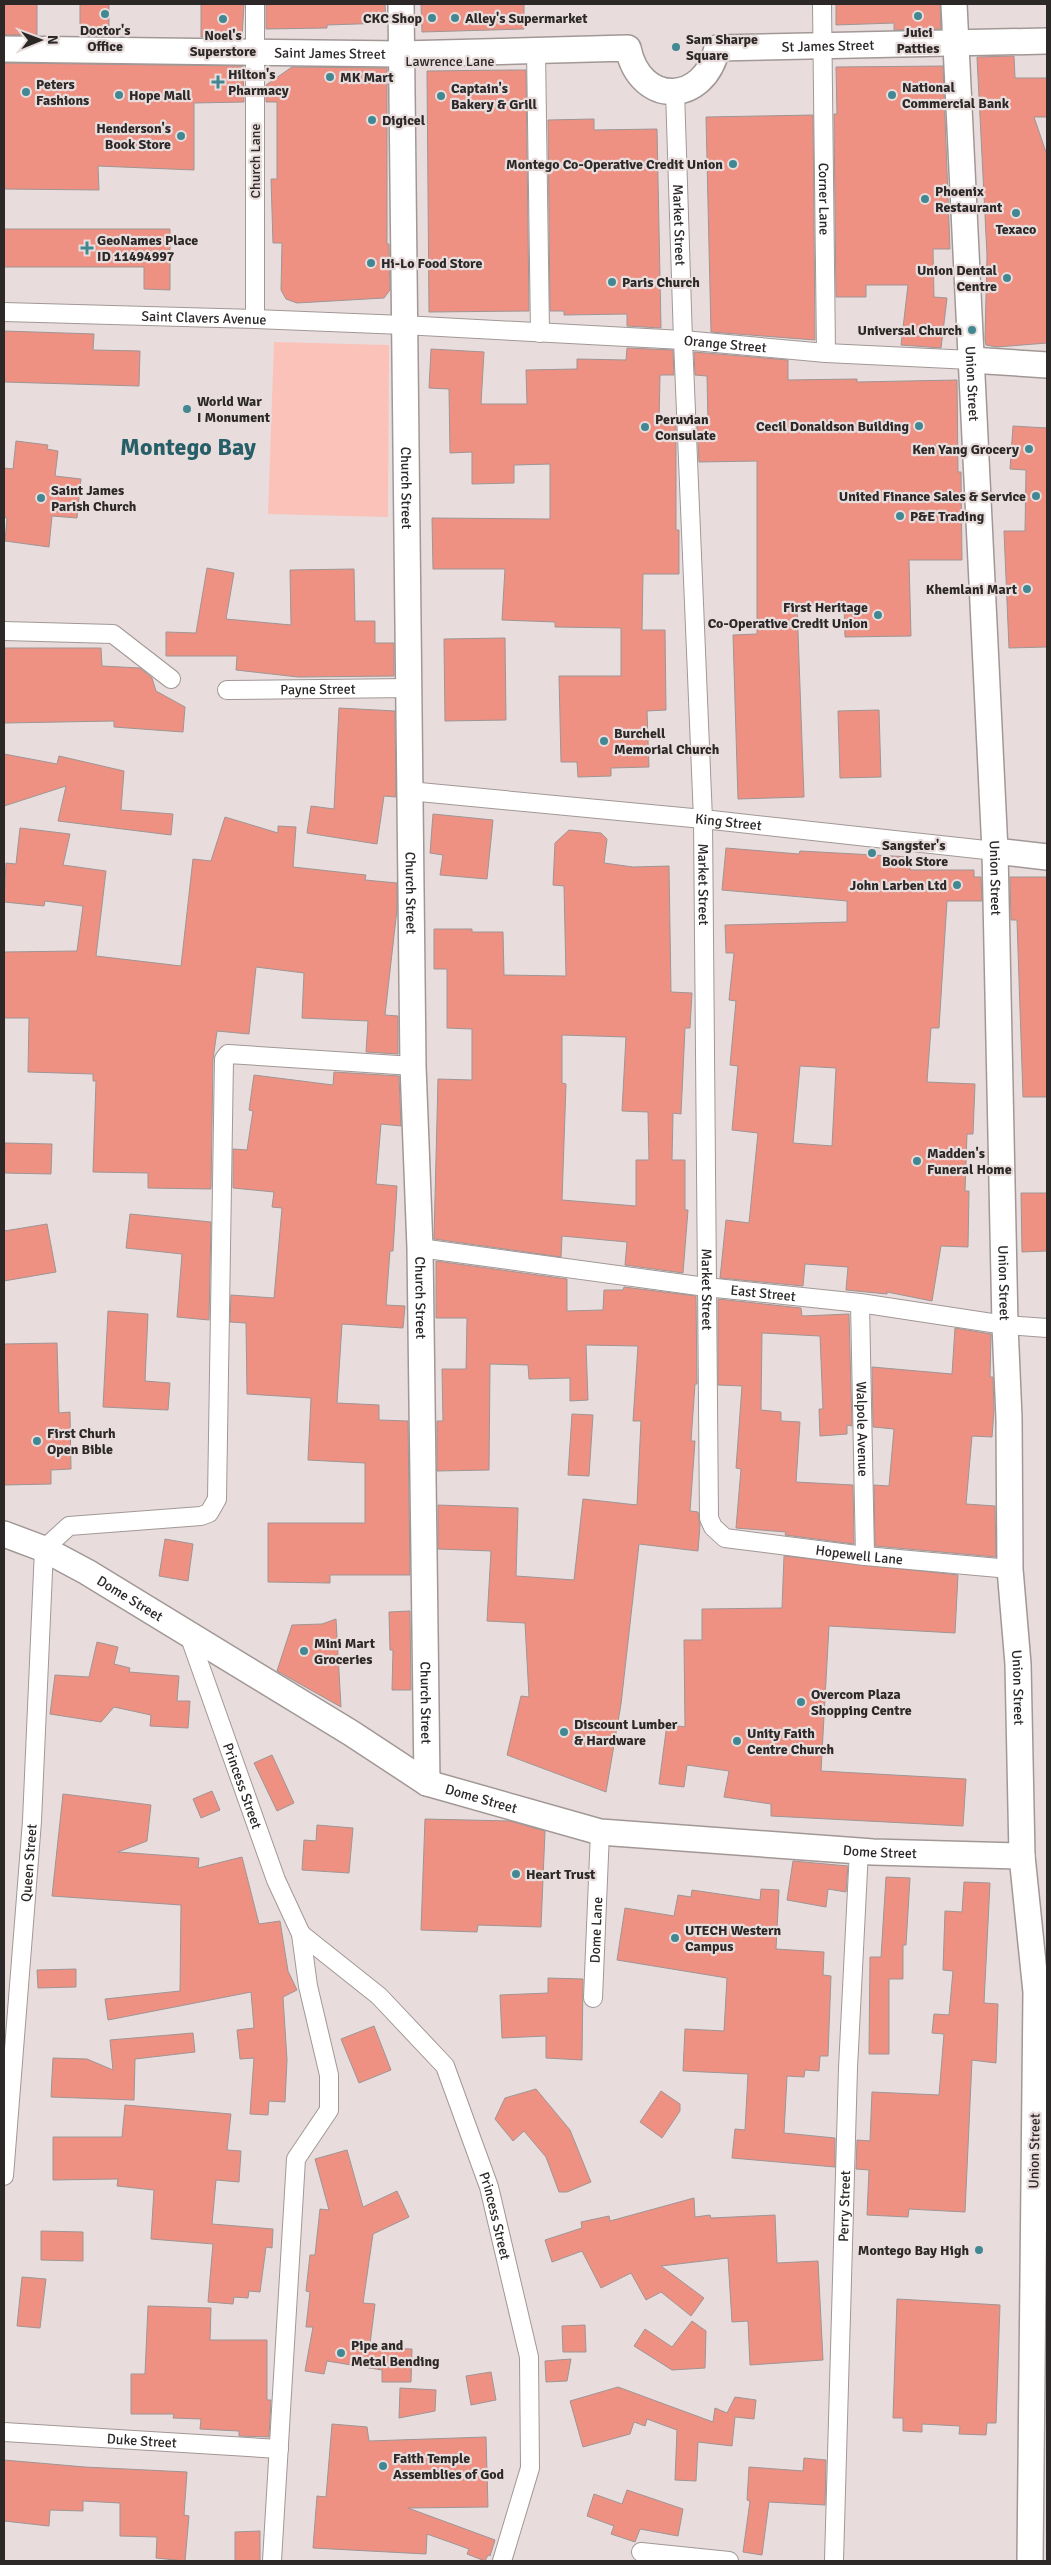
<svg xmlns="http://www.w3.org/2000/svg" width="1051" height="2565" viewBox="0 0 1051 2565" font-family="Signika,sans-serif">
<rect width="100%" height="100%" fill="#e8dddc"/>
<path fill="#fac2b9" d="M274,342L389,345L388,517L268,514Z"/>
<path fill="#ee9183" stroke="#9f9594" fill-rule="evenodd" d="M4,4H37V35H4Z
M80,4H109V36H80Z
M201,4H244L242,38L201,37Z
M266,4H385L386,23L327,25V28L266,29Z
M421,4H524V29L422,32Z
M836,4H940L941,29L894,30V23L836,25Z
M1014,56L1015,78H1047V117H1034L1047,155V343L997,347L986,345L985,339L987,255L977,57Z
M4,63L243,66L244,102L194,103V170L98,166L99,190L4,189Z
M943,66L950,249H933L934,297L947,298L941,348L901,345L908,285H866V297H836L834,114H837L836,67Z
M292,67L387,68V244H389L390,290L384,298L297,303L286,299L281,290L282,243H273L271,179H277V102H266V85Z
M511,70H526L529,311L429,312L427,71Z
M813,115L815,340L711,332L706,117Z
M594,119V130L657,129L661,328L627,326V314L564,315V311H550L548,120Z
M4,229H170V290L144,289V267H4Z
M4,331L94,334L93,350L140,351L139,386L4,382Z
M627,348L673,350L674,375H660L659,424L676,423V530H679V574H643L642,630H665L666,710L647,711L649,767L611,768V776L578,777L577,762H561L559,676H621V628L555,627V622L502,620L505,569H433L432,518L550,519V464L514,465V483L472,484V452L450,453L449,389L429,388L431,349L484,352L481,404H527L526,370L577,369V359L626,360Z
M694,352L788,360V380L857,379V382L957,380L958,472H961L962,560H909L911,636L845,637L844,604L797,605L804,797L738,799L733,635L757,634V461L699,462L697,423H708L707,376L695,375Z
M1013,426L1047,428V647L1009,648L1004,531H1025L1026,470L1010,469Z
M16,441L48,445L47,449L58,451L55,476L81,479L77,518L52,516L49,547L5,541L7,518L4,517V468L13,469Z
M207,568L234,573L226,619L291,625L290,570L354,569L355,621H375V643H394V676L298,677L236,670L237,656H166V632L196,633Z
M505,638L506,720L445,721L444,639Z
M4,648H101L102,666L140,668L152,678L156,691L185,707L183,732L114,727V721L4,723Z
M339,708L395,711L396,797L384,796L377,844L307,833L311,806L334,809Z
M879,710L881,777L840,778L838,711Z
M4,754L57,764L59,756L124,771L121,810L173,814L171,835L58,821L66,786L4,806Z
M433,814L493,820L487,879L440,875L443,855L430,853Z
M225,817L278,833V826L296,827L293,867L366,875L365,880L397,883V909L385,1015L398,1016V1054L366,1052L368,1021L302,1018L304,973L256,967L249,1034L217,1031L213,1059L211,1189L148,1188V1173L93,1172L96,1081H93V1074L28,1072L29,1018H4V952L77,951L83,906L45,901L44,906L4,902L6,863L16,864L20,828L70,834L63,865L106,871L96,956L181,966L193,859L211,861Z
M569,830L601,833L607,839L604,863L633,867L669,866L671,992L692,993L690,1028H685L681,1114L673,1113L672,1160H685V1210H688L683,1273L625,1265L627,1242L562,1236L561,1257L434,1239L438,1079L472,1080V1029L447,1028V969H434V929H472V932H503L504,975L566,976L564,886L553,885L555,843ZM562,1035L626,1037L622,1111L648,1112L649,1160H636V1206L562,1200L566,1084L562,1083Z
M726,848L799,854L800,851L911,857L910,870H974V877H981L982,901H947L939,1028H931L927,1082L975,1084L973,1134H967L965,1191H969L968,1247L941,1246L932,1301L887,1292V1294L846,1290L848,1267L805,1264L803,1286L720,1278L726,1220L749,1223L758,1133L732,1130L738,1066L730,1065L736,1001L729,1000L734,953H726L725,925L847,922V901L722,890ZM800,1066L836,1068L832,1146L793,1143Z
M1010,877H1047V1097H1023L1017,920H1011Z
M334,1072L399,1076L401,1126L381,1124L376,1184L397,1186L393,1251H390L386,1305L405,1306L403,1328L342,1324L337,1403L379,1405V1420L408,1421L410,1575H330V1583L268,1582V1523H365V1463L308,1460L311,1398L247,1394L246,1323L230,1322L231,1295L274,1298L282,1208L272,1207L274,1192L233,1188V1149L247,1150L253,1111L249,1110L254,1075L333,1085Z
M5,1143L52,1144L51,1174L4,1173Z
M1021,1193H1047V1251L1022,1252Z
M130,1214L211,1222L209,1320L177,1317L182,1254L126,1248Z
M47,1224L56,1272L4,1281V1231Z
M436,1261L567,1279V1311L603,1310L604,1290H623L624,1287L696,1296L697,1384H695L691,1441H695L690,1511L698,1512L700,1525L698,1551L639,1544L621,1704L606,1792L507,1755L521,1696L529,1697L525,1623L487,1621L491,1551L438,1549V1505L518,1508L516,1576L574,1580L583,1499L637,1505L641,1421H633L638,1346L586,1345L588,1400L570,1401V1378L529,1379L528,1365L490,1364L489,1470L437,1471V1421H443L442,1369H466L467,1318H436Z
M718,1299L801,1308L802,1316L849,1314L852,1426L847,1425V1434L820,1436L819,1409H823L820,1336L762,1333L761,1410L781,1412V1421L800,1422L796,1482L853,1485L854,1544L785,1535L786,1532L736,1528L741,1469L736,1468L742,1386L718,1385Z
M108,1311L148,1314L145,1381L170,1383L168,1410L103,1407Z
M955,1328L991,1334L990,1377H993L994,1411L992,1437L972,1436L966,1504L995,1506L996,1557L875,1546L874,1485L889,1486L894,1429L873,1427L872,1367L952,1374Z
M57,1343L59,1413L70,1412L71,1469L51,1470V1484L4,1485V1344Z
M572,1414L593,1415L589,1476L568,1475Z
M165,1539L193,1544L188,1581L159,1576Z
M784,1556L958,1575L955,1633L829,1626L821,1771L966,1779L963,1826L771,1816V1804L724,1797L729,1771L687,1765L684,1787L659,1784L667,1724L685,1727L684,1640H702V1609L782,1608Z
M410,1611L411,1690H392L393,1650H390L389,1612Z
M336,1619L341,1707L277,1671L292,1625L322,1624Z
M97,1642L118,1647L114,1664L130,1668L129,1672L179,1676L177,1701H190L188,1728L150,1726L151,1715L114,1707L101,1722L50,1714L55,1675L89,1677Z
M272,1755L294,1803L277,1811L254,1763Z
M212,1791L220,1810L201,1818L193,1799Z
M63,1794L151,1805L147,1841L118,1852L199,1858L198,1868L242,1857L259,1924L280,1921L288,1971L297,1990L283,1997L287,2060L285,2102L269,2101L268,2115L250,2114L254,2058L240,2059L237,2030L254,2028L251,1992L108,2020L105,1999L180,1991L181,1905L52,1896Z
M425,1819L510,1821L545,1831L541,1927L478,1925L477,1932L421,1930Z
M317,1825L353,1828L349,1873L302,1870L304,1840L316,1841Z
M793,1861L848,1866L846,1892L828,1889L826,1907L787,1900Z
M886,1877L910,1878L906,1945H903V1979H889V2054H869L870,1957H881Z
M964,1882L990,1883L984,2003L998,2004L996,2063L972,2060L965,2212L909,2209L908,2217L867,2215L869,2170L856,2169L857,2140L870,2141L872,2092L939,2095L944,2034L932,2033L934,2014L949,2015L953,1971L943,1970L945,1911L962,1912Z
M761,1889L779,1890L776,1949L824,1952L823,1975L831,1976L828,2056H820L819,2071L805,2070L804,2077L787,2076L784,2133L835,2138V2167L732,2158L735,2129L745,2130L748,2074L683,2071L685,2029L724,2031L727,1978L617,1960L625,1908L674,1916L678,1895L691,1897L692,1890L760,1900Z
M76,1969V1987L38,1988L37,1970Z
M548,1978L583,1979L582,2060L546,2058V2036L502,2038L500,1995L548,1993Z
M374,2026L391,2070L359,2083L341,2039Z
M193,2033L195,2052L135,2059L134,2100L51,2097L53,2058L87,2059L113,2070L110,2040Z
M536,2089L570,2130L591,2182L567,2192H559L546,2157L524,2131L513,2141L495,2119L505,2098Z
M661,2091L680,2104V2111L662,2138L640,2122Z
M125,2105L231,2114L227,2150L241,2151L239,2182L216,2180L212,2224L273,2229L272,2248L266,2247L260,2292L249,2291L248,2298L234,2297L233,2304L208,2302L213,2244L151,2239L154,2190L117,2186L118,2179L53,2180V2137H122Z
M347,2150L363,2207L397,2191L409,2217L373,2234L363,2303L375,2304L370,2344H374L373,2348L412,2349L411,2382H382V2370L327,2361L324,2374L305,2371L313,2327H306L310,2292L306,2291L310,2255H315L320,2209L329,2210L315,2159Z
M694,2198L695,2217L710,2215L711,2218L775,2215L777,2263L818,2261L823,2360L750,2365L748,2321L732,2322L728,2258L661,2266L704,2298L691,2316L661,2292L646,2300L631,2273L601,2288L582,2251L552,2262L545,2240L582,2228L581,2222L609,2216L610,2221Z
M41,2231L83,2232V2261L41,2260Z
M22,2277L46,2279L40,2328L17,2326Z
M897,2299L1000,2305L996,2423H987L986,2435L959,2434L960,2426L922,2424V2432L903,2431V2418H893Z
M148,2306L211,2308L210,2340H267V2400H271L269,2437L239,2436V2431L200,2429L201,2419L173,2418L174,2414H131V2374H145Z
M692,2321L706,2331L705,2368L672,2370L634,2346L645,2329L672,2347Z
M585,2325L586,2352H563L562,2326Z
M571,2359L567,2381L546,2382L545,2361Z
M491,2372L496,2400L471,2405L466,2376Z
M618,2387L713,2422L715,2408L727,2413L735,2397L756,2400L754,2419L735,2417L732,2446L698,2442L696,2481L675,2480L677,2430L647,2419L645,2426L634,2422L630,2434L583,2447L570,2401Z
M400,2388L436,2390L435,2411L399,2418Z
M332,2424L367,2427L369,2441L486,2437L488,2507L408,2508L495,2540L490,2556L488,2555L485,2561L467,2554L469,2549L427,2534L426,2554L313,2548L317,2496L326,2497Z
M804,2458L826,2460L825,2505L769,2502L762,2555L743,2552L750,2501L747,2500L749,2467L803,2471Z
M4,2460L85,2467L187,2472L184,2515L189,2516L185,2561L156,2558L157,2537L120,2536V2503L83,2501V2511L50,2510L49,2526L4,2521Z
M627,2490L683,2509L678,2536L640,2529L635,2542L611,2534L614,2526L587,2516L594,2494L622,2504Z
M260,2531V2561H235V2532Z"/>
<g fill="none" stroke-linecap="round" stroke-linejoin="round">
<g stroke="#a19896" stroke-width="20">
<g id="street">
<path id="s1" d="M822,4L826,353"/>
<path d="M536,50L540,333"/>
<path id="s2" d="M675,91L683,340L703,819L709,1518L713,1527L725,1538L865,1556L1010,1569"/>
<path id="s3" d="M4,312L255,319L403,325L683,340L826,353L971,360"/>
<path d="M255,319V4"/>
<path d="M4,631L113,634L171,679"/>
<path id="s4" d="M227,690L410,688"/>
<path id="s5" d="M409,791L703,819L995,851"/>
<path id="s6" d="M420,1248L706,1287L860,1303L1005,1325L1047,1328"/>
<path id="s7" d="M860,1303L865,1556"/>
<path id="s8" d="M189,1635L276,1880L301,1934L308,1986L329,2075V2110L296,2159L272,2561"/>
<path id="s9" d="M301,1934L379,1996L445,2066L489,2187L529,2357L530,2468L502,2561"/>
<path id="s10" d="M593,1998L600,1832"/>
<path id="s11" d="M4,2176L32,1821L44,1549L69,1526L201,1516L209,1513L217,1499L224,1059L228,1054L413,1066"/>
<path id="s12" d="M4,2432L279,2449"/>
<path d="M641,2552L729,2561"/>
<path id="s13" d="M834,2561L848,2068L859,1850"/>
</g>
</g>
<g stroke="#a19896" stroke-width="28">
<g id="secondary">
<path id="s14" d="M401,4L413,1066L420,1248L427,1783"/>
<path id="s15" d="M954,4L995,851L1005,1325L1009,1418L1010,1569L1018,1664L1022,1856L1036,1992L1030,2561"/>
<path id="s16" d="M4,49L402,54L628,48C640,107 705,105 717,48L1047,41"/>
<path d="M971,360L1047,365"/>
<path d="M995,851L1047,857"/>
<path id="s17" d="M4,1534L44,1549L87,1572L351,1733L427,1783L600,1832L873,1852L1022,1856"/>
</g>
</g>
<use href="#street" stroke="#fff" stroke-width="18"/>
<use href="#secondary" stroke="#fff" stroke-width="25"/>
</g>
<g fill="#428893" stroke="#e8dddc" stroke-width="2">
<circle cx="105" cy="14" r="5"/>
<circle cx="918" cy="16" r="5"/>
<circle cx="432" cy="18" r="5"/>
<circle cx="455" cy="18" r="5"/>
<circle cx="223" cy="19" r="5"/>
<circle cx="676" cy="47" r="5"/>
<circle cx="330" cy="77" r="5"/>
<path d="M215.5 74.5h5v5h5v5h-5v5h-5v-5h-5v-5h5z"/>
<circle cx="26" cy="92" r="5"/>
<circle cx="119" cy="95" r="5"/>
<circle cx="892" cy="95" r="5"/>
<circle cx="441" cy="96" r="5"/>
<circle cx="372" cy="120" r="5"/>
<circle cx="181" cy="136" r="5"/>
<circle cx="733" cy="164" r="5"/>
<circle cx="925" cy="199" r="5"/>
<circle cx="1016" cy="213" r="5"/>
<path d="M84.5 240.5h5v5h5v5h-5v5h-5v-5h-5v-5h5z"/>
<circle cx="371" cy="263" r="5"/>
<circle cx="1007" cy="278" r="5"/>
<circle cx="612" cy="282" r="5"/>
<circle cx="972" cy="330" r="5"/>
<circle cx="187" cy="409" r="5"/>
<circle cx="919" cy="426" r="5"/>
<circle cx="645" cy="427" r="5"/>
<circle cx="1029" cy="449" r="5"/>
<circle cx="1036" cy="496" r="5"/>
<circle cx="41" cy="498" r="5"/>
<circle cx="900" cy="516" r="5"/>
<circle cx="1027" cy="589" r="5"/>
<circle cx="878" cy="615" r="5"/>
<circle cx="604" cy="741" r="5"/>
<circle cx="872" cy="853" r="5"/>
<circle cx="957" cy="885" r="5"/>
<circle cx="917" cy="1161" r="5"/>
<circle cx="37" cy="1441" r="5"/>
<circle cx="304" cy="1651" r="5"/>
<circle cx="801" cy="1702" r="5"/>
<circle cx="564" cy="1732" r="5"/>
<circle cx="737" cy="1741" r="5"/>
<circle cx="516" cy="1874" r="5"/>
<circle cx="675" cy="1938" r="5"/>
<circle cx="979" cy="2250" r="5"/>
<circle cx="341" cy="2353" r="5"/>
<circle cx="383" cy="2466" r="5"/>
</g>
<g text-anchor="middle" stroke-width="4.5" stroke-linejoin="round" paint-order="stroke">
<g font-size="14" font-weight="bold" fill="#2b2827" stroke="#e8dddc" text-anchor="start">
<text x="422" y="23" text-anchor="end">CKC Shop</text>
<text x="465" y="23">Alley's Supermarket</text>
<text x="105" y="35" text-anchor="middle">Doctor's<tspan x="105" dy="16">Office</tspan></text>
<text x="918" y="37" text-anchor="middle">Juici<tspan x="918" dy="16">Patties</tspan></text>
<text x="223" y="40" text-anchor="middle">Noel's<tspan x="223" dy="16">Superstore</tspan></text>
<text x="686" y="44">Sam Sharpe<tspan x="686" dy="16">Square</tspan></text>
<text x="228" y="79">Hilton's<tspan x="228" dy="16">Pharmacy</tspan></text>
<text x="340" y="82">MK Mart</text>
<text x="36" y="89">Peters<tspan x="36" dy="16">Fashions</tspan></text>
<text x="902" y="92">National<tspan x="902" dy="16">Commercial Bank</tspan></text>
<text x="451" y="93">Captain's<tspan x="451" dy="16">Bakery &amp; Grill</tspan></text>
<text x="129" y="100">Hope Mall</text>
<text x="382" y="125">Digicel</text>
<text x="171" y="133" text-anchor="end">Henderson's<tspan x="171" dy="16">Book Store</tspan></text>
<text x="723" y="169" text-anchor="end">Montego Co-Operative Credit Union</text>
<text x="935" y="196">Phoenix<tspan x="935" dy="16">Restaurant</tspan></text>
<text x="1016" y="234" text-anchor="middle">Texaco</text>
<text x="97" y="245">GeoNames Place<tspan x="97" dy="16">ID 11494997</tspan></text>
<text x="381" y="268">Hi-Lo Food Store</text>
<text x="997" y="275" text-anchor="end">Union Dental<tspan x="997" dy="16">Centre</tspan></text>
<text x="622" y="287">Paris Church</text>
<text x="962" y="335" text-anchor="end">Universal Church</text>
<text x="197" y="406">World War<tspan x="197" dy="16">I Monument</tspan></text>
<text x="655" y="424">Peruvian<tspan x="655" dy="16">Consulate</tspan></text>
<text x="909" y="431" text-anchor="end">Cecil Donaldson Building</text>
<text x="1019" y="454" text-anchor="end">Ken Yang Grocery</text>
<text x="51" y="495">Saint James<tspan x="51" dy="16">Parish Church</tspan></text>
<text x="1026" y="501" text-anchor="end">United Finance Sales &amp; Service</text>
<text x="910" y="521">P&amp;E Trading</text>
<text x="1017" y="594" text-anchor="end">Khemlani Mart</text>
<text x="868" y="612" text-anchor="end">First Heritage<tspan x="868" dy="16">Co-Operative Credit Union</tspan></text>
<text x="614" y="738">Burchell<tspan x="614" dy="16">Memorial Church</tspan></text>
<text x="882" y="850">Sangster's<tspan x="882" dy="16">Book Store</tspan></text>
<text x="947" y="890" text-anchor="end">John Larben Ltd</text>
<text x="927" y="1158">Madden's<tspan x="927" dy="16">Funeral Home</tspan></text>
<text x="47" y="1438">First Churh<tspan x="47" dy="16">Open Bible</tspan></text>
<text x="314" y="1648">Mini Mart<tspan x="314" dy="16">Groceries</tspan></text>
<text x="811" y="1699">Overcom Plaza<tspan x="811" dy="16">Shopping Centre</tspan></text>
<text x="574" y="1729">Discount Lumber<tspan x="574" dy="16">&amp; Hardware</tspan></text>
<text x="747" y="1738">Unity Faith<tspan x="747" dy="16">Centre Church</tspan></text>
<text x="526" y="1879">Heart Trust</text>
<text x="685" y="1935">UTECH Western<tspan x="685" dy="16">Campus</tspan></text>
<text x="969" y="2255" text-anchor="end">Montego Bay High</text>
<text x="351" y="2350">Pipe and<tspan x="351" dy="16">Metal Bending</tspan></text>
<text x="393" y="2463">Faith Temple<tspan x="393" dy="16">Assemblies of God</tspan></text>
</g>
<g font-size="14" fill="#2b2827" stroke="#e8dddc">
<text dy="5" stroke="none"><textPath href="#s16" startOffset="870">St James Street</textPath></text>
<text dy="5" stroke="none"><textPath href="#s16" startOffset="326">Saint James Street</textPath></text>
<text x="450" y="66">Lawrence Lane</text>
<text transform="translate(255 161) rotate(-90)" y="5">Church Lane</text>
<text dy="5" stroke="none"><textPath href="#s1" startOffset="195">Corner Lane</textPath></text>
<text dy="5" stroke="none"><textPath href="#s2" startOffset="134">Market Street</textPath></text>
<text dy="5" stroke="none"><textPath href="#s3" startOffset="200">Saint Clavers Avenue</textPath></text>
<text dy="5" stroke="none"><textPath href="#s3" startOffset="722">Orange Street</textPath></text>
<text dy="5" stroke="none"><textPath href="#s15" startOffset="380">Union Street</textPath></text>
<text dy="5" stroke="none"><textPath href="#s14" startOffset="484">Church Street</textPath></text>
<text dy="5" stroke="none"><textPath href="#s4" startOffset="91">Payne Street</textPath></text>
<text dy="5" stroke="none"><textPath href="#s5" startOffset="321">King Street</textPath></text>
<text dy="5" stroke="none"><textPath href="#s15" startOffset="875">Union Street</textPath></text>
<text dy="5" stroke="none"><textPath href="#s2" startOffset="794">Market Street</textPath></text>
<text dy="5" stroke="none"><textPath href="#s14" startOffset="889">Church Street</textPath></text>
<text dy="5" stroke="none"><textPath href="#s15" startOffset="1280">Union Street</textPath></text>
<text dy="5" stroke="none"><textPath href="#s2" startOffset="1199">Market Street</textPath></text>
<text dy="5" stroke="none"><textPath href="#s6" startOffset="346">East Street</textPath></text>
<text dy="5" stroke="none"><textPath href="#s14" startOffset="1294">Church Street</textPath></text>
<text dy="5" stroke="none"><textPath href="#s7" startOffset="126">Walpole Avenue</textPath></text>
<text dy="5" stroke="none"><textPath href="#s2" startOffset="1589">Hopewell Lane</textPath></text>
<text dy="5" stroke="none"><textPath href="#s17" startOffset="142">Dome Street</textPath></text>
<text dy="5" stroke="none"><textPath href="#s15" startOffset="1685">Union Street</textPath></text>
<text dy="5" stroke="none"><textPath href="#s14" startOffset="1699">Church Street</textPath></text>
<text dy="5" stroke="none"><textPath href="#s8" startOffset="160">Princess Street</textPath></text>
<text dy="5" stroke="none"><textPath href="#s17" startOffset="548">Dome Street</textPath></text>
<text dy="5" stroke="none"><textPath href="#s17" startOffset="952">Dome Street</textPath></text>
<text dy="5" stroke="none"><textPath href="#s11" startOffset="314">Queen Street</textPath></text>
<text dy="5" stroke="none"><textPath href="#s10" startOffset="68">Dome Lane</textPath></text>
<text transform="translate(1034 2151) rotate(-89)" y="5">Union Street</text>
<text dy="5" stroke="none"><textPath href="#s13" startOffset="355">Perry Street</textPath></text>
<text dy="5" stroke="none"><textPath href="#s9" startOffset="354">Princess Street</textPath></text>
<text dy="5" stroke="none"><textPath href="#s12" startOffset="138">Duke Street</textPath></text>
</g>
<g font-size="24" font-weight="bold" fill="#275f68" stroke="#e8dddc">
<text x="188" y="455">Montego Bay</text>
</g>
</g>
<rect width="1051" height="2565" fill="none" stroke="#2b2827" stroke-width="10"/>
<g transform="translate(40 40) rotate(89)" stroke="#e8dddc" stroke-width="4" paint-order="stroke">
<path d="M0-4L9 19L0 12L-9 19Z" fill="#2b2827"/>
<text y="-8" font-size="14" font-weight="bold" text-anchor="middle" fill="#2b2827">N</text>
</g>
</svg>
